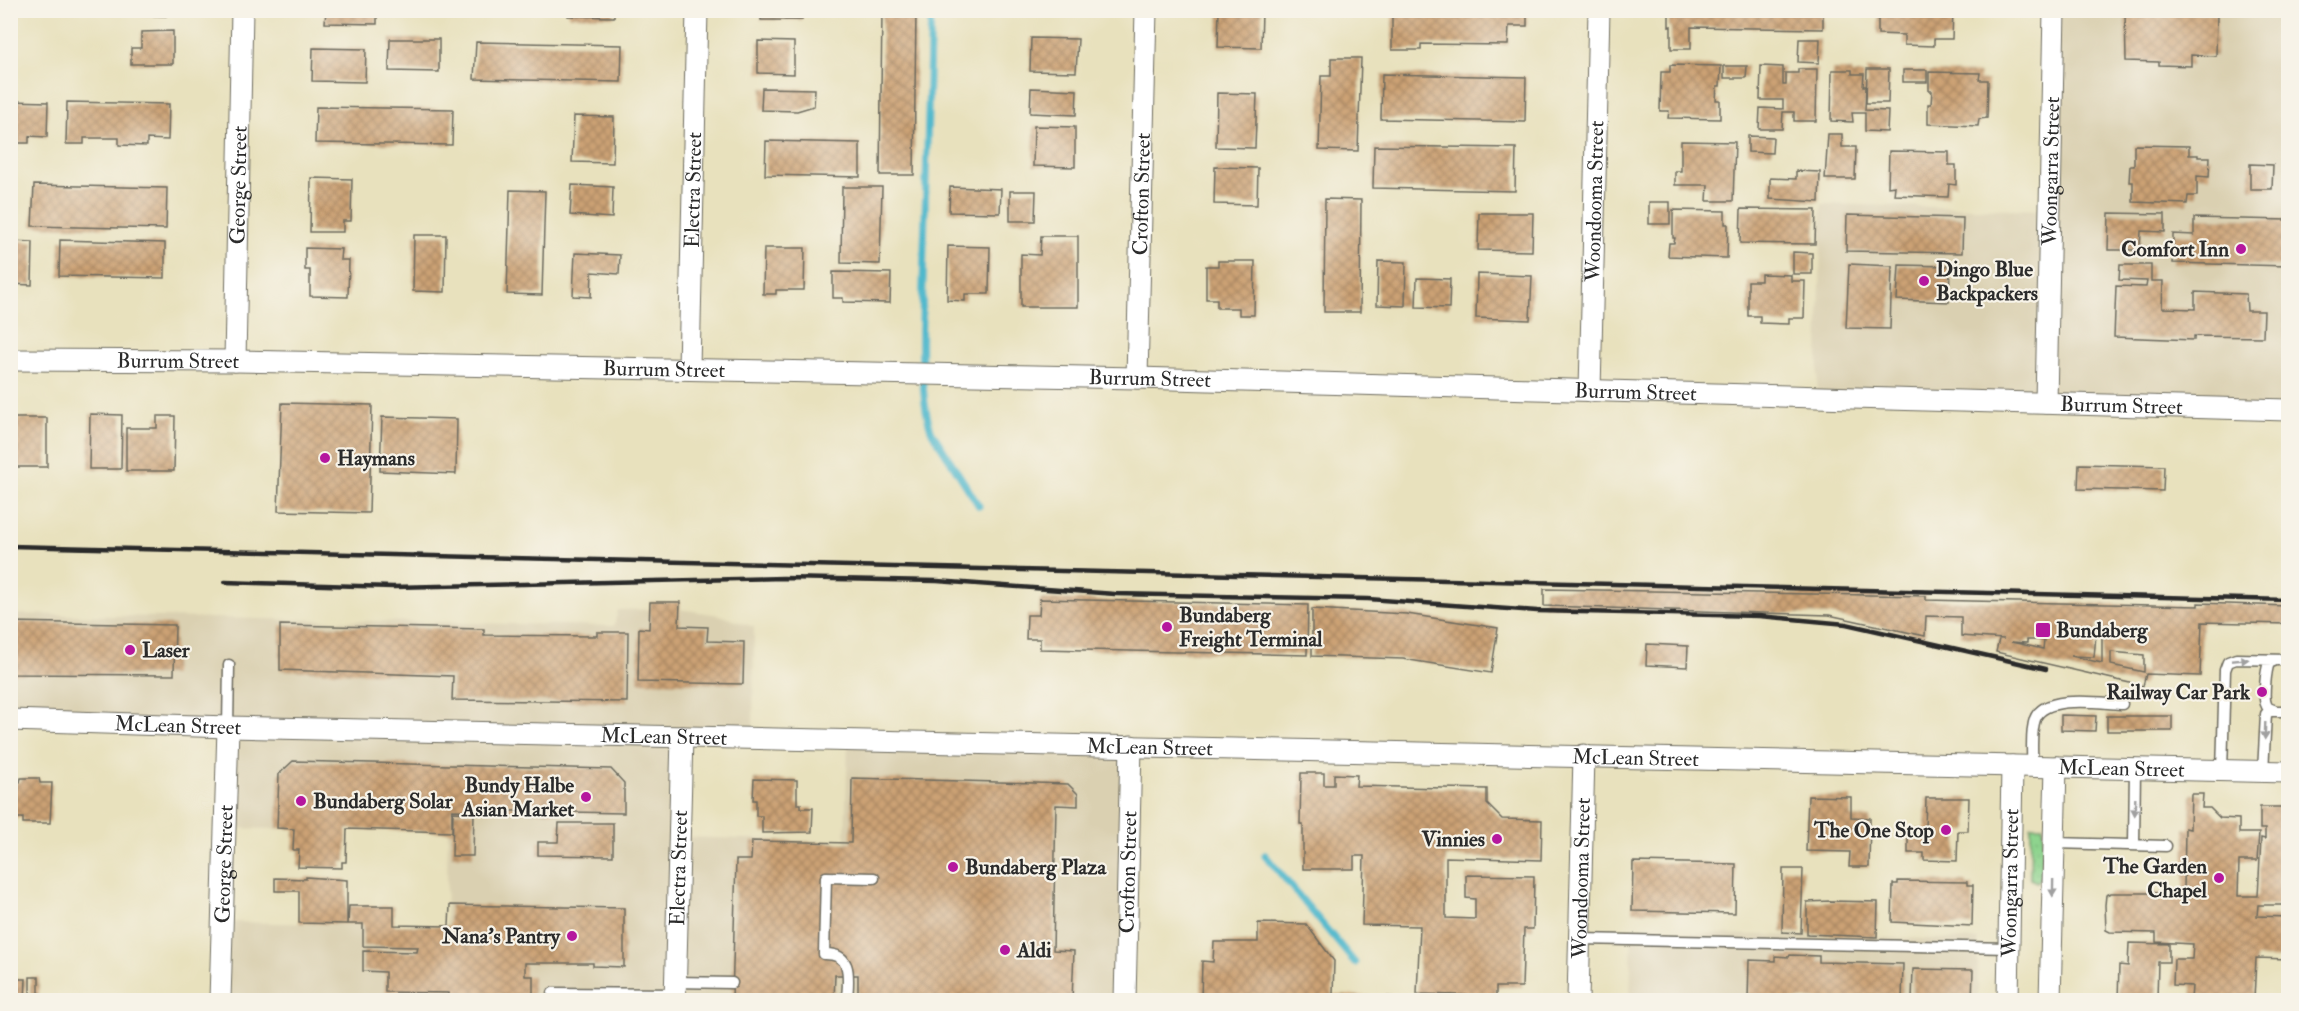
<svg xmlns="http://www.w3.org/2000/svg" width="2299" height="1011" viewBox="0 0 2299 1011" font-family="'IM FELL Double Pica',serif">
<defs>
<pattern id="grass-dots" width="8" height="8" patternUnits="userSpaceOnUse" patternTransform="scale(1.5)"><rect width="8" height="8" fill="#8ed48e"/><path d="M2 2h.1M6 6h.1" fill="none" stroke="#7bb67b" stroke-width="1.8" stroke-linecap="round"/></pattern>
<pattern id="building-cross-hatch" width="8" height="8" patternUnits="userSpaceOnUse" patternTransform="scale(1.5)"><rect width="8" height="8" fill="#cca275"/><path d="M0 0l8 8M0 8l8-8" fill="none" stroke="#a68460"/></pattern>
</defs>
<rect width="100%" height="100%" fill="#f7f3e8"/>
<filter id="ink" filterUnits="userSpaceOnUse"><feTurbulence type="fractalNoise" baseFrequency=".0167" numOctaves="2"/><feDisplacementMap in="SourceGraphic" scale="12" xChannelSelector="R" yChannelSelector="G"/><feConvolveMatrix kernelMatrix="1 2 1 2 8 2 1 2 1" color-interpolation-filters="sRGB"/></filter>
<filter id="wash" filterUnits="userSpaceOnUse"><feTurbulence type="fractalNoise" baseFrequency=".008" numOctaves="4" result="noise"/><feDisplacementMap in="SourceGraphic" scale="24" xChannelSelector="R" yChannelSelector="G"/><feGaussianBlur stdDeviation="1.35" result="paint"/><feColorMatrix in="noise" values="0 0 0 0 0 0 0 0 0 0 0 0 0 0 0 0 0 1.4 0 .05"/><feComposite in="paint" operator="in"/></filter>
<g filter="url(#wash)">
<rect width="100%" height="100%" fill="#e8e1bd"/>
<path fill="#dad0b1" d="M2050,11H2288V413L1817,399L1822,204L2047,210Z
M679,609L719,615L754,627L753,739L683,738L681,837L845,842L848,741L1129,747L1123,1000H222L225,922L446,926L448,832L227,828L229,725L11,717V614L614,626L618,610Z
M1632,932L1978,940V1000H1630Z"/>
<path fill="url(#grass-dots)" stroke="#5c805c" stroke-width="1.5" d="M2031,826H2043L2042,876L2037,882L2030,879Z"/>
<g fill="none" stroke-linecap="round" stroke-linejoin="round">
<path stroke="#4fb8cc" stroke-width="7" d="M931,10L922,318C921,348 921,406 932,432L979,506
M1265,855L1355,963"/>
</g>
<g id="blocks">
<path fill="url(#building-cross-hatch)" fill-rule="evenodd" d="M140,10H166V16L140,15Z
M326,10H377V24L325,23Z
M568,10H614V17L568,16Z
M761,10H802V20H761Z
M882,10H916L914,175H880Z
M1219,10L1262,11L1261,48L1218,47Z
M1398,10H1527V26H1509L1508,45L1421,44V50H1392V16H1398Z
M1669,10H1823V29L1691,27V49H1671V26L1669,27Z
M1878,10H1953L1952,39H1934V46L1904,45V35L1878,34Z
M2125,12L2217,14L2216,56L2191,55V66L2159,65V62L2126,61Z
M173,31V64H131V48H141V32Z
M1031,38L1078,39L1076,72L1030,71Z
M390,39H439V72L389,71Z
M1799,39H1820L1819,63L1798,62Z
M758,41L794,42V74L758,73Z
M476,42L622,45L621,82L474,79Z
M313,48L366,49L365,82L312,81Z
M1331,58H1361L1358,151L1319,150L1321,76H1331Z
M1670,65L1721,66L1720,86H1717L1716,100H1720V119L1668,118L1669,111H1660L1661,72H1670Z
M1724,66H1747L1746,78H1724Z
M1761,66L1783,67V85H1786V73H1798V69H1817L1816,121H1794V112H1783L1782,129H1759L1760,108L1783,109V100H1760Z
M1867,69H1889L1888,103H1866Z
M1832,70H1852V74H1864L1863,86H1866L1865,110L1888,111L1887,132L1865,131V113H1852L1853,122L1831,121Z
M1903,70H1927V82H1903Z
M1929,72L1980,73L1979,80H1988L1987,118L1979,119L1978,126L1928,124V104H1931L1932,91H1929Z
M1382,74L1526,77L1525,122L1381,119Z
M762,88L815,89L814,106L797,111L761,110Z
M1031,88L1077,90L1076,115L1030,113Z
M1217,93L1257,94L1255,148L1216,147Z
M10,101L48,102L47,137L29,136V143H10Z
M67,102L169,104L168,140L147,139V146L119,145V138H84V144H66Z
M316,107L453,109L452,145L315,143Z
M574,116L614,117L613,163L572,162Z
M1034,126L1075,127V167L1033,166Z
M1828,134H1842V147H1856L1855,179H1825Z
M1748,136L1773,137L1772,153L1748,152Z
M766,141L860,143V177L765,175Z
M1681,141L1735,142L1733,201H1707L1708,185H1675V171H1681Z
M2134,145L2189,146V155H2198V157H2210L2209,177L2197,176V196H2188L2187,204L2133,202V182H2129L2130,166H2134Z
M1374,146L1516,148L1515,191L1373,188Z
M1889,151L1949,152V165H1956V185L1949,184L1948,197L1894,195L1895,186L1888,187Z
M2250,164L2273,165L2272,189H2250Z
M1215,167L1258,168L1257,205L1214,204Z
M1796,171L1820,172L1819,202L1770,199V178L1796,179Z
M311,178L352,179L351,221H343V232H310Z
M34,185L167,188L166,229L32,226Z
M572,185L613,187L612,218L570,215Z
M842,187H882L880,264L841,263Z
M950,187L1001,189L1000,213L949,212Z
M510,190L545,191L542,295L507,294Z
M1010,191H1036L1035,221H1010Z
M1325,199L1361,200L1360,312H1324Z
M1649,202H1670V224H1649Z
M1741,209L1816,210L1815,244L1740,243Z
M1673,210L1725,211V224H1728L1727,258L1668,256L1669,243H1674L1675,238H1673Z
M1479,213H1533L1532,251L1478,250Z
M2109,213L2165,214V232L2141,231L2140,250H2108Z
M1847,215L1963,218L1962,253L1846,251Z
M2194,218L2288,220V266L2173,263V234L2194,235Z
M414,235H446L445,292L413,291Z
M1041,236H1078V307H1021V254L1040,255Z
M60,240L165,243V278L59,276Z
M10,241L33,242L32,285L10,284Z
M948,246L990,247L989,294H965V301L947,300Z
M305,248L341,249L340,260H349L348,297L310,296V270H305Z
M764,248H805L804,290H776V294H763Z
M1793,252L1812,253V274H1793Z
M575,253L620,255L619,274L592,272L591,297L573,296Z
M1218,261H1255L1254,315H1239V308H1217V299H1206V266H1218Z
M1378,261L1406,262L1405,306L1377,305Z
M1849,264L1892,266L1890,329L1846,328Z
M1899,265L1950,266L1949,302L1897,300Z
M2120,265H2151V281H2163L2162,308L2195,309V292L2246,294L2247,311H2264L2263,337L2194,336V340L2114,337L2116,286L2146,287L2147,281L2119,280Z
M833,272L891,273L890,303L843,302V298H833Z
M1477,274L1532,276L1530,320L1476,318Z
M1761,274L1791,275V281H1805L1804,318H1789V324L1760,323V316H1748V281H1761Z
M1417,278L1450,279L1449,308L1416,307Z
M2285,290H2288V338H2284Z
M282,403L372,405L369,513L278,511Z
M90,414L122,415L121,469H89Z
M157,416H175L174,471H126V428H157Z
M382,417L457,419L456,474L380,471Z
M10,418H47V467H13V460H10Z
M2079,464L2164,466L2163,491L2078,489Z
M1544,589L1926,596V600L2198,606V603L2288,606V624L2202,622L2200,676L2146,674L2143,686L1996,652L1999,639H2004L1961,636V617L1926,616L1925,636L1829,615L1544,606ZM2097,624L2102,625V663L2071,656L2094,657ZM2027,640H2044L2043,649L2011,642L2027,643ZM2111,652L2144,655V672L2111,665Z
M1040,599L1308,605L1307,655L1040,649V639H1026L1027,615H1039Z
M650,602H680L679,626L708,627L707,641L744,642L743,684L638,682L639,628L649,629Z
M1312,609L1407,614L1498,628L1491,673L1403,659L1312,656Z
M10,622L175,625L174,675L10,674Z
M280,625L484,629V635L597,636V632H628L627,702L452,700L453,676L280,670Z
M1647,644L1688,646L1687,667L1646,665Z
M2061,715L2096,716L2095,731L2061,730Z
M2107,716H2172V731H2107Z
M293,761L611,769L624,783V813L452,810V832L347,829L346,862H342V868L298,867L299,850H293L294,829L277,828L279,774Z
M1301,773H1324V785H1334V774L1357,775L1356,786L1487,789V804L1502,819L1542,820L1541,860L1446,857V918L1475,919V899L1466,898V875L1534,876L1533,929H1524L1522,987H1496V996L1417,994L1420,926L1362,925L1364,856H1354V869H1303V824H1300Z
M21,778H39L40,783H52L50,823H23V818H10V782H20Z
M852,778L1068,784L1078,794V806L1056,805L1053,950L1074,951L1072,1000H858V975H835L834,1000H732L736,860H751L752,841L851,843Z
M754,779L797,780V804H801V808H813L812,832L762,833V816H756V800H753Z
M2191,794H2203L2202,808H2210L2220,818L2239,819V833H2259L2257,861H2239L2238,896H2258L2261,838L2265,839V829H2260V807H2287L2288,905H2258L2257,916L2288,917V959L2256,958L2254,1000H2191L2192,986L2173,985L2174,959H2192L2193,944L2156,942V933L2110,932L2106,930L2105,905L2106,895L2111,893H2169V890L2184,891L2185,828L2190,829Z
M1808,796L1851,797V817L1870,818L1869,867H1849L1850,852L1806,851Z
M1926,798H1969L1968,831H1958L1957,861L1924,860V853H1908V828L1925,829Z
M453,812L474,813L473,856H452Z
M559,823H613V856L538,855V842H558Z
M1633,862L1736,864L1735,913L1632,911Z
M1783,869H1803L1801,933L1782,932Z
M306,877L347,880V924L299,923V891H275V878L306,879Z
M1898,881L1967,882V885H1973L1972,926L1892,922L1893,884H1898Z
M1831,901L1878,902L1877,937L1807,934V902Z
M450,905L624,908V967L593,966V963H525V976H533V1000H448V993L385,992V972L363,971V951L417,952L418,947L363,946V924H348L349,906H394V925L449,926Z
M1258,923L1306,924L1334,961L1333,995L1438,998V1000H1201L1202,961L1213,962L1214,942H1258Z
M2129,943L2169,944V962H2158L2157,1000H2118L2119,965L2128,966Z
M1790,955L1819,956V962L1903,964L1902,1000H1748L1749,960L1775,961V956L1789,957Z
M1913,969L1973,970L1972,1000H1912Z
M30,977H39V996H30Z
M10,979H26L25,1000H10Z"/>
</g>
</g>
<g filter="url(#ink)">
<use href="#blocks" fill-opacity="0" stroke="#6d6b5e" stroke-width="1.5"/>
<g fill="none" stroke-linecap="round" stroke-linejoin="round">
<g stroke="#6d6b5e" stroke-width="13">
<path id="lane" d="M2274,710C2270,709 2267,708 2266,704C2263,697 2266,670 2269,663L2276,660
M228,727L229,665
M2032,766C2033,751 2030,733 2035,719C2044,694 2101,703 2122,704
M2222,771L2225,670L2228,662L2236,659L2288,660
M2263,772L2266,714L2270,711H2288
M2054,843L2166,846
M2134,845L2135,769
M1580,939L2009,948
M675,982L732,983
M553,993L675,994
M847,1000C848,979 854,953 824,954L826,877L874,878"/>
</g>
<g stroke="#6d6b5e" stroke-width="23">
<g id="street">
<path id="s1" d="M10,360L235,361L1137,378L2288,410"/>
<path id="s2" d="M235,361L242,10"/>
<path id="s3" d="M689,368L697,10"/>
<path id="s4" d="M1137,378L1146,10"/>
<path id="s5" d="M1590,391L1599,10"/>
<path id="s6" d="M2046,403L2054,10"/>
<path id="s7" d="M10,720L228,727L2288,772"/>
<path id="s8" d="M220,1000L228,727"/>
<path id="s9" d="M675,1000L682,737"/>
<path id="s10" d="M1125,1000L1131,746"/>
<path id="s11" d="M1578,1000L1584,755"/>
<path id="s12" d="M2008,1000L2012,766"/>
<path d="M2050,1000L2056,767"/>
</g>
</g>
<use href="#lane" stroke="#fff" stroke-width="10"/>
<use href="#street" stroke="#fff" stroke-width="21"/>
<path stroke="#2b2b2b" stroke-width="4.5" d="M10,546L2288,600
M225,582L393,587L783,578L937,581L1115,594L1368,599L1537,611L1759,616L1846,624L2046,669"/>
</g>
<defs><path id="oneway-solid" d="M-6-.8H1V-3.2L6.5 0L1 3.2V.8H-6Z" transform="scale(1.5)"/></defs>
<g fill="#a0a0a0">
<use href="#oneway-solid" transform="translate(2240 660) rotate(-5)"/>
<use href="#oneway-solid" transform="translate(2265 731) rotate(92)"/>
<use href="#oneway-solid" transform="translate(2135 807) rotate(92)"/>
<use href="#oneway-solid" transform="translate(2053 888) rotate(91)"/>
</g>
</g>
<g fill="#b5179e" stroke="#f7f3e8" stroke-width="2">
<circle cx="2241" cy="249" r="6"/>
<circle cx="1924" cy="281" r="6"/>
<circle cx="325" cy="458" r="6"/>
<circle cx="1167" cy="627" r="6"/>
<rect x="2035" y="622" width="16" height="16" rx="3"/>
<circle cx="130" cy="650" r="6"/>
<circle cx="2262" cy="692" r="6"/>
<circle cx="586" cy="797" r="6"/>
<circle cx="301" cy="801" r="6"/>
<circle cx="1946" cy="830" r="6"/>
<circle cx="1497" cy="839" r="6"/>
<circle cx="953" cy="867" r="6"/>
<circle cx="2219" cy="878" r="6"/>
<circle cx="572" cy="936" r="6"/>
<circle cx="1005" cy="950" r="6"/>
</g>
<g text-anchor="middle" stroke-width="4.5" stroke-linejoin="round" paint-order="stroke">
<g font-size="21" fill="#2b2b2b" stroke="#f7f3e8">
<text dy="7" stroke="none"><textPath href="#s6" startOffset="232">Woongarra Street</textPath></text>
<text dy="7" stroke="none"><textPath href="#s2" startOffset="176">George Street</textPath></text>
<text dy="7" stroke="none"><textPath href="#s3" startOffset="178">Electra Street</textPath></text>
<text dy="7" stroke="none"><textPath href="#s4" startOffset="184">Crofton Street</textPath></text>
<text dy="7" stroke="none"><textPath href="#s5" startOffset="190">Woondooma Street</textPath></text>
<text dy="7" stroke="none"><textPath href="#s1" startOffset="168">Burrum Street</textPath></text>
<text dy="7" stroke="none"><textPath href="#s1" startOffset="654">Burrum Street</textPath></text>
<text dy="7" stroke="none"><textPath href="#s1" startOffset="1140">Burrum Street</textPath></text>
<text dy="7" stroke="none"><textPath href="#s1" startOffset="1626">Burrum Street</textPath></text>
<text dy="7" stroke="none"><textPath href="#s1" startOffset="2112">Burrum Street</textPath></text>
<text dy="7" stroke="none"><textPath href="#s7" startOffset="168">McLean Street</textPath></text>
<text dy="7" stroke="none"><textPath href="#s7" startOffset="654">McLean Street</textPath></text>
<text dy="7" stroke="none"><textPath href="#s7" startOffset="1140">McLean Street</textPath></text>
<text dy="7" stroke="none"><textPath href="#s7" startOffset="1626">McLean Street</textPath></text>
<text dy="7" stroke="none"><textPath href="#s7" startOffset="2112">McLean Street</textPath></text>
<text dy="7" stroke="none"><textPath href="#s8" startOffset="136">George Street</textPath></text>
<text dy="7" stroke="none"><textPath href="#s9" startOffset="132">Electra Street</textPath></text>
<text dy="7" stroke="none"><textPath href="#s10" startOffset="128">Crofton Street</textPath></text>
<text dy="7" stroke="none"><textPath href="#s11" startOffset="122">Woondooma Street</textPath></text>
<text dy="7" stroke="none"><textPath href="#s12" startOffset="117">Woongarra Street</textPath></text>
</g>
<g font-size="21" font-weight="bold" fill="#2b2b2b" stroke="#f7f3e8" text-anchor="start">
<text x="2229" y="256" text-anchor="end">Comfort Inn</text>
<text x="1936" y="276">Dingo Blue<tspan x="1936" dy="24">Backpackers</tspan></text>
<text x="337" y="465">Haymans</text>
<text x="1179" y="622">Bundaberg<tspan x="1179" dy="24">Freight Terminal</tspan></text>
<text x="2056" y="637">Bundaberg</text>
<text x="142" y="657">Laser</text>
<text x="2250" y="699" text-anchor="end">Railway Car Park</text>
<text x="574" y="792" text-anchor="end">Bundy Halbe<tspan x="574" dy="24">Asian Market</tspan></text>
<text x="313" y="808">Bundaberg Solar</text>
<text x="1934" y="837" text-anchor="end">The One Stop</text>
<text x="1485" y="846" text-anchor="end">Vinnies</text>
<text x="2207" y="873" text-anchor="end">The Garden<tspan x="2207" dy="24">Chapel</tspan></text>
<text x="965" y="874">Bundaberg Plaza</text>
<text x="560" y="943" text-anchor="end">Nana's Pantry</text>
<text x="1017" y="957">Aldi</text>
</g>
</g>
<rect width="2299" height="1011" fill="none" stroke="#f7f3e8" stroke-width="36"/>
</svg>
